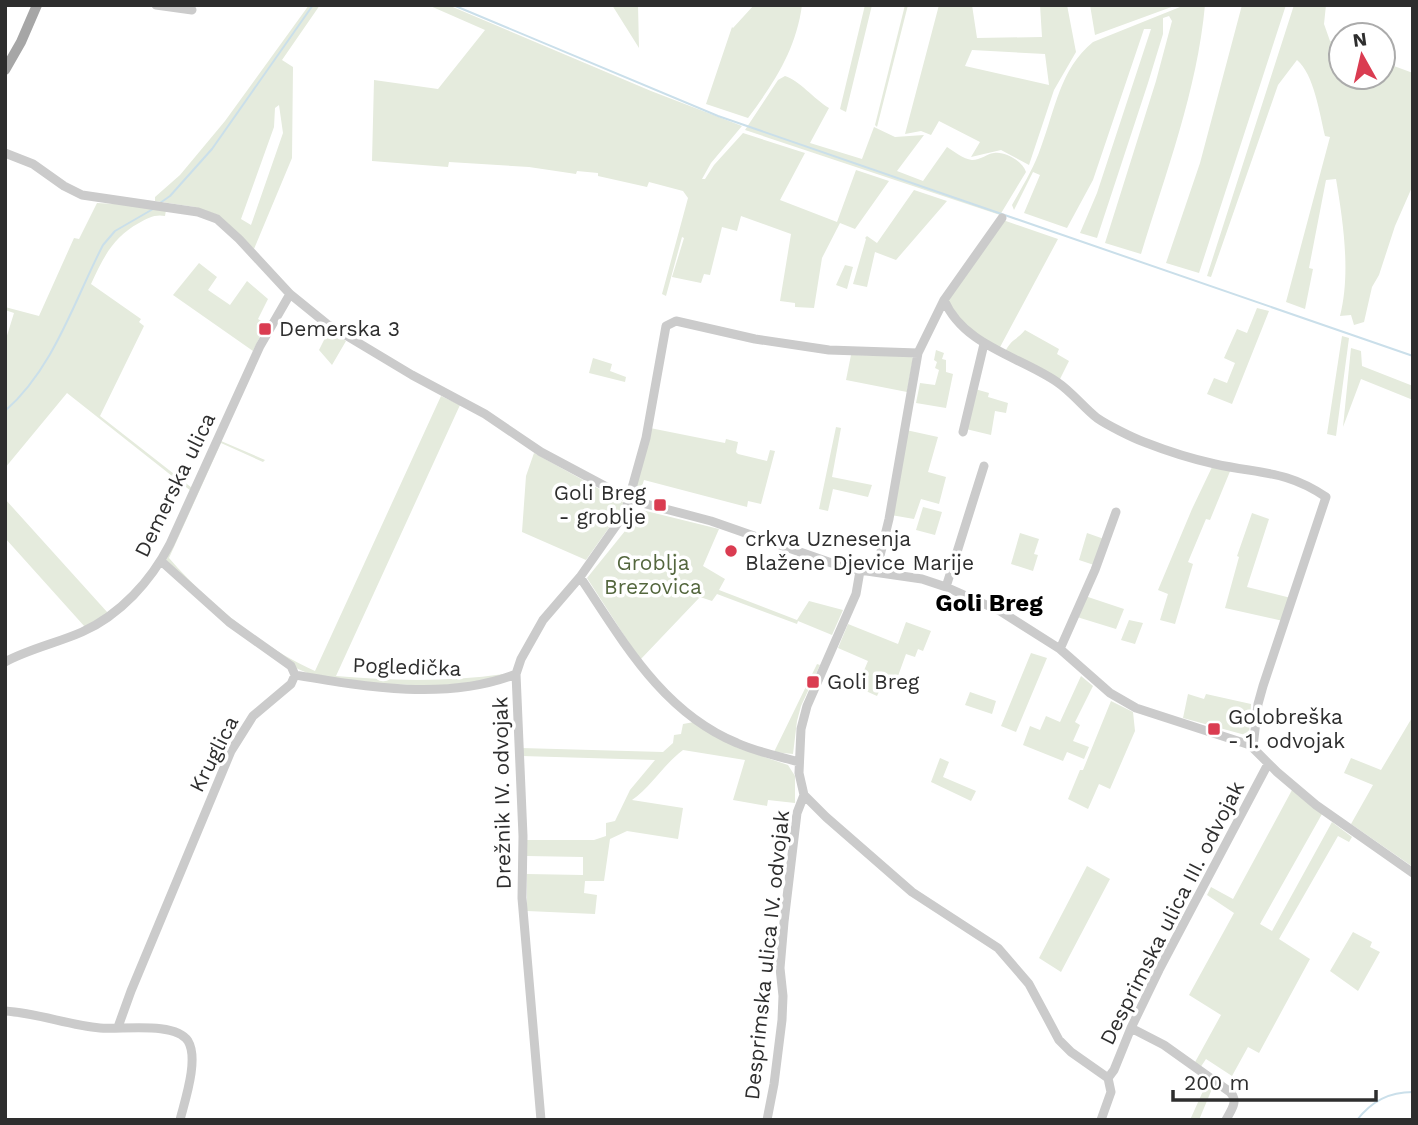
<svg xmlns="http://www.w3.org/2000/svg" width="1418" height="1125" viewBox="0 0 1418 1125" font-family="'Work Sans',sans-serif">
<rect width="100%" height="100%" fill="#fff"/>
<path fill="#e5ebdd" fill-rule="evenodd" d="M309,5H320L282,60L293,67L292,158L254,249L218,215L195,207L155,201V197L180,175L225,121ZM279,105L283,133L251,225L241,219L274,127L275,108Z
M428,5H448L651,91L742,126L711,163L702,179H705L714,165L743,133L805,153L780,200L837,222L856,170L889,181L855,229L840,223L822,258L814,308L795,307V303L780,301L791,234L741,216L737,231L722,227L710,275L704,274L701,283L672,277L684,238L682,237L666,296L662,294L688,198L683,191L649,182L647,187L598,176V173L577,171L576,174L529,167L449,162L448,167L372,161L374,80L438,89L485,30Z
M612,5H638L639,48Z
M754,5H802C796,50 774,83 748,118L706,104L732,27L733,28Z
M865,5H872L846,112L840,109Z
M905,5H908L877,127L875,125Z
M939,5H972L977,38L1042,37L1040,5H1067L1076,52L1054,90L1029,165L1001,150L971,157L980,142L939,121L931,135L921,131L905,134ZM972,50L1045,54L1049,85L965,66Z
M1090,5H1177L1095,35Z
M1185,5H1205C1197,91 1166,172 1141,254L1105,243L1156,81L1172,21L1169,16L1163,18V34L1148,83L1097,238L1080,233L1097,193L1151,29H1144L1093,180L1067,228L1024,213L1040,175L1033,172L1014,210L1012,205C1022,187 1034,168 1041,147C1055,110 1060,69 1093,42Z
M1242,5H1286L1199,273L1166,263L1200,163Z
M1294,5H1326L1324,24L1330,41L1341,45V77H1383V62L1413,73V185L1395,226L1379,275L1372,287L1364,322L1354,325L1351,315L1340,316C1351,273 1343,221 1336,179L1326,180L1309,268L1313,269L1305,309L1286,302L1330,137L1325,136C1320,115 1314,74 1297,60L1278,85L1211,277L1207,276Z
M785,76C799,80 814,99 829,108L810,143L862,159L874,127L895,137L924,135L897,171L923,181L947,147C955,152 963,159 972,160C981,160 986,154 994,153C1006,151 1023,162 1026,172L1000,215L745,130L778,80Z
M914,190L947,201L896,260L875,252L867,287L853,284L866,239L865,238L867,236L877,243Z
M97,203L151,206L166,210L165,216C155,214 148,218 139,223C113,237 103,258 91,284L141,319L139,322L144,326L100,416L192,488L191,491L67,393L5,468V342L14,313L5,310V307L39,316L74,238L79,239Z
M1003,220L1058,239L999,349L967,328L947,301Z
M199,263L217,277L208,290L230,305L247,281L268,299L258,319L266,324L253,351L173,295Z
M845,265L853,267L847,289L836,285Z
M1257,308L1269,311L1232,404L1207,394L1214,378L1227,383L1235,363L1224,358L1237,329L1247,333Z
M329,330L346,341L332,365L319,350Z
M1025,330L1059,349L1057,354L1069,361L1059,381L1005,352C1011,339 1017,340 1025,330Z
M1342,336L1349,338L1336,436L1327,434Z
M1351,348L1361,351L1362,366L1413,386V400L1361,379L1343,427Z
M936,350L944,353L942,359L946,360V372L953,374L946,408L916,403L920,383L935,385L939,370L935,368L937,362L934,360Z
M851,355L911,356L913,358L907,392L846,380Z
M593,358L612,364L610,371L626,377L625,382L589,373Z
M975,389L989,393L988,397L1008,403L1006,413L995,411L991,435L966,429Z
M441,396L460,405L336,676C392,681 448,682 504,674L495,680L435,686L366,683L312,675L298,669L231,621L166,560L221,441L265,460L263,462L221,443L169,558C205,600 264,649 315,671Z
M836,427L841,428L832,477L872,485L868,497L833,489L828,511L819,509Z
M650,428L725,443L726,439L738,442L736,452L738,454L767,461L770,450L775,451L761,504L748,501L747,507L644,480L639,496L634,495Z
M906,430L938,437L928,472L946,477L939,504L921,499L914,519L891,515Z
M534,453L623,502V508L586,560L522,532L526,476Z
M1213,465L1231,469L1210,520L1206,519L1188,562L1193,564L1175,624L1160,620L1168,594L1158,590L1192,509Z
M5,499L108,613L85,627L5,538Z
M923,507L942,512L935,535L916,530Z
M642,510L719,529L703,566L725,579L719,590L797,620L809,601L843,610L832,635L798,621L797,624L717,594L712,601L700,597L640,660L587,578Z
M1252,513L1269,519L1247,587L1291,598L1283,621L1225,608L1239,557L1237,556Z
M1020,533L1039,539L1034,554L1038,555L1033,571L1011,564Z
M1087,533L1104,539L1094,565L1079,560Z
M1085,596L1124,609L1116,629L1077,617Z
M1129,620L1143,623L1135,644L1121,640Z
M906,622L931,631L923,651L918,649L915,657L906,654L894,687L883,683L877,696L857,687L868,661L838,648L848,624L898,644Z
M1031,653L1047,658L1016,732L1001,726Z
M817,664L820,665L801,706L797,721L793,754L774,752Z
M1081,676L1093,686L1075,722L1080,725L1073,741L1089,747L1084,759L1067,752L1063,761L1023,745L1030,726L1040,730L1046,716L1060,722Z
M970,692L996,701L992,714L965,705Z
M1188,694L1204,699L1206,694L1251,704L1249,736L1183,718Z
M1111,701L1133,712L1135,731L1110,789L1099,784L1088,809L1068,799L1080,770H1083Z
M1413,716V867L1351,824L1373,785L1344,773L1351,758L1381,770Z
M694,722L761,756L788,765L795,776V803L768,800L767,806L733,800L745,760L683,750C664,764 652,786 632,800L683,808L678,839L627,831L610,839L604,881H585L584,893L597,895L595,914L527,911V874L583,875V857L527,856V840H594L606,836V823L615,821L630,790L655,760L522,756L521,748L663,752L673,743L674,735L681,734L683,724Z
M940,758L949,762L943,777L976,791L971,801L931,782Z
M1292,790L1322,814L1260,924L1272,931L1332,822L1352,837L1349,842L1338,836L1279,939L1310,959L1259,1053L1248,1047L1232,1076L1206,1059L1200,1068L1194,1064L1221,1015L1189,995L1234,913L1207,895L1211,887L1233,899Z
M1087,866L1110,879L1061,972L1039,958Z
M1353,932L1372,942L1370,947L1380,952L1358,991L1330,971Z
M1208,1080L1214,1084L1199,1120H1190Z"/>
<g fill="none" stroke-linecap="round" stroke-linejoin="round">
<path stroke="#cadfea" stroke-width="2" d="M453,5L718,116L1413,356
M160,203L170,196L212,149L313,5
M5,411C54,368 74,301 103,245L115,231L153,209
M1357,1120C1372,1101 1389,1092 1413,1092"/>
<path stroke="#cbcbcb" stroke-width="9" d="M156,5L192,10
M5,153L33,164L64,186L82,195L198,212L217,219L239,239L290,294L327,324L412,375L485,414L541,452L631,500L711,521L846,568L922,579L946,587L1000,611L1060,649L1110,693L1136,708L1250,745L1277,772L1316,805L1413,873
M944,300C964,346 1019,356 1057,382C1072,392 1083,407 1097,418C1107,425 1133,438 1144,442C1167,451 1192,459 1215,464C1260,474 1286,470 1326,497L1263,686L1258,704L1253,747
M963,432L984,344
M860,571L856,594L807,706L801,729L799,773L804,795L826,817L912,892L998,948L1029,984L1059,1040L1071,1052L1108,1078
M876,572L889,519L918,353L944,300L1002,218
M580,577C623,641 662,712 737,743C757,752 778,756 799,762
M946,587L984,466
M1060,649L1095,570L1116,512
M5,662C29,649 57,643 82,632C120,615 151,581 170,544L260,346L290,294
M295,675C366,687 448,701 516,674
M5,1011C38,1013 68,1025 100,1028C121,1030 175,1021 188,1041C199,1059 185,1100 180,1120
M118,1027L131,991L231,751L253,716L291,684L295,675L291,666L229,622L161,561
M1131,1028L1164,1045L1230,1092C1239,1101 1231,1110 1226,1120
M1108,1078L1114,1070L1131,1028L1159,970L1268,764
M541,1120L522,898L523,836L516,674L521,659L543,620L580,577L625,513L646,438L666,326L676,321L755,339L829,350L918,353
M767,1120L774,1084L782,1020L783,996L780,968L784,922L797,813L804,795
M1101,1120L1111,1092L1108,1078"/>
<path stroke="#a6a6a6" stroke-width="10" d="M5,70L21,42L37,5"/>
</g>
<g fill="#da3c51" stroke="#fff" stroke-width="2.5">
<rect x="258" y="322" width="14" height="14" rx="3.5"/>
<rect x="653" y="498" width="14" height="14" rx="3.5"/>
<circle cx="731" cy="551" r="7"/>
<rect x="806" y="675" width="14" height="14" rx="3.5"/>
<rect x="1207" y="722" width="14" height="14" rx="3.5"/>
</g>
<g text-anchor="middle" stroke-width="7" stroke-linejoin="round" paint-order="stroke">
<g font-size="21" fill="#2e2e2e" stroke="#fff" text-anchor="start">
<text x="279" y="336">Demerska 3</text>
<text x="646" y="500" text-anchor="end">Goli Breg<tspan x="646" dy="24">- groblje</tspan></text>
<text x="745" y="546">crkva Uznesenja<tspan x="745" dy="24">Blažene Djevice Marije</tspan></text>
<text x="827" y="689">Goli Breg</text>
<text x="1228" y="724">Golobreška<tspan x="1228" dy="24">- 1. odvojak</tspan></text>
</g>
<g font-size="21" fill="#2e2e2e" stroke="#fff">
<text transform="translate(175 485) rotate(-64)" y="7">Demerska ulica</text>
<text transform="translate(407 667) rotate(2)" y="7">Pogledička</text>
<text transform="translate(214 754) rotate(-63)" y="7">Kruglica</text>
<text transform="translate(502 793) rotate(-91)" y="7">Drežnik IV. odvojak</text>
<text transform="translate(1172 913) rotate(-63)" y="7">Desprimska ulica III. odvojak</text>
<text transform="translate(767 955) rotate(-84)" y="7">Desprimska ulica IV. odvojak</text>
</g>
<g font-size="21" fill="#54673e" stroke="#fff">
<text x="653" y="570">Groblja<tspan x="653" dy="24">Brezovica</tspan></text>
</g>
<g font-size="24" font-weight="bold" fill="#000" stroke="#fff">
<text x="989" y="611">Goli Breg</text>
</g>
</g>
<rect width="1418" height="1125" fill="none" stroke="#2e2e2e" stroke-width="14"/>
<g transform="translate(1362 56) rotate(352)"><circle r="33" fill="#ffffff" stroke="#ababab" stroke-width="2"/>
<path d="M0-5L12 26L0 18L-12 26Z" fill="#da3c51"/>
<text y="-10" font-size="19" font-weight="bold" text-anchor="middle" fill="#2e2e2e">N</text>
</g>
<path d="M1173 1090v10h203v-10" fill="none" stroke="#2e2e2e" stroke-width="3.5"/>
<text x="1184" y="1090" font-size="21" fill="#2e2e2e" stroke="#ffffff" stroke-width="5" paint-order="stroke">200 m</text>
</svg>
